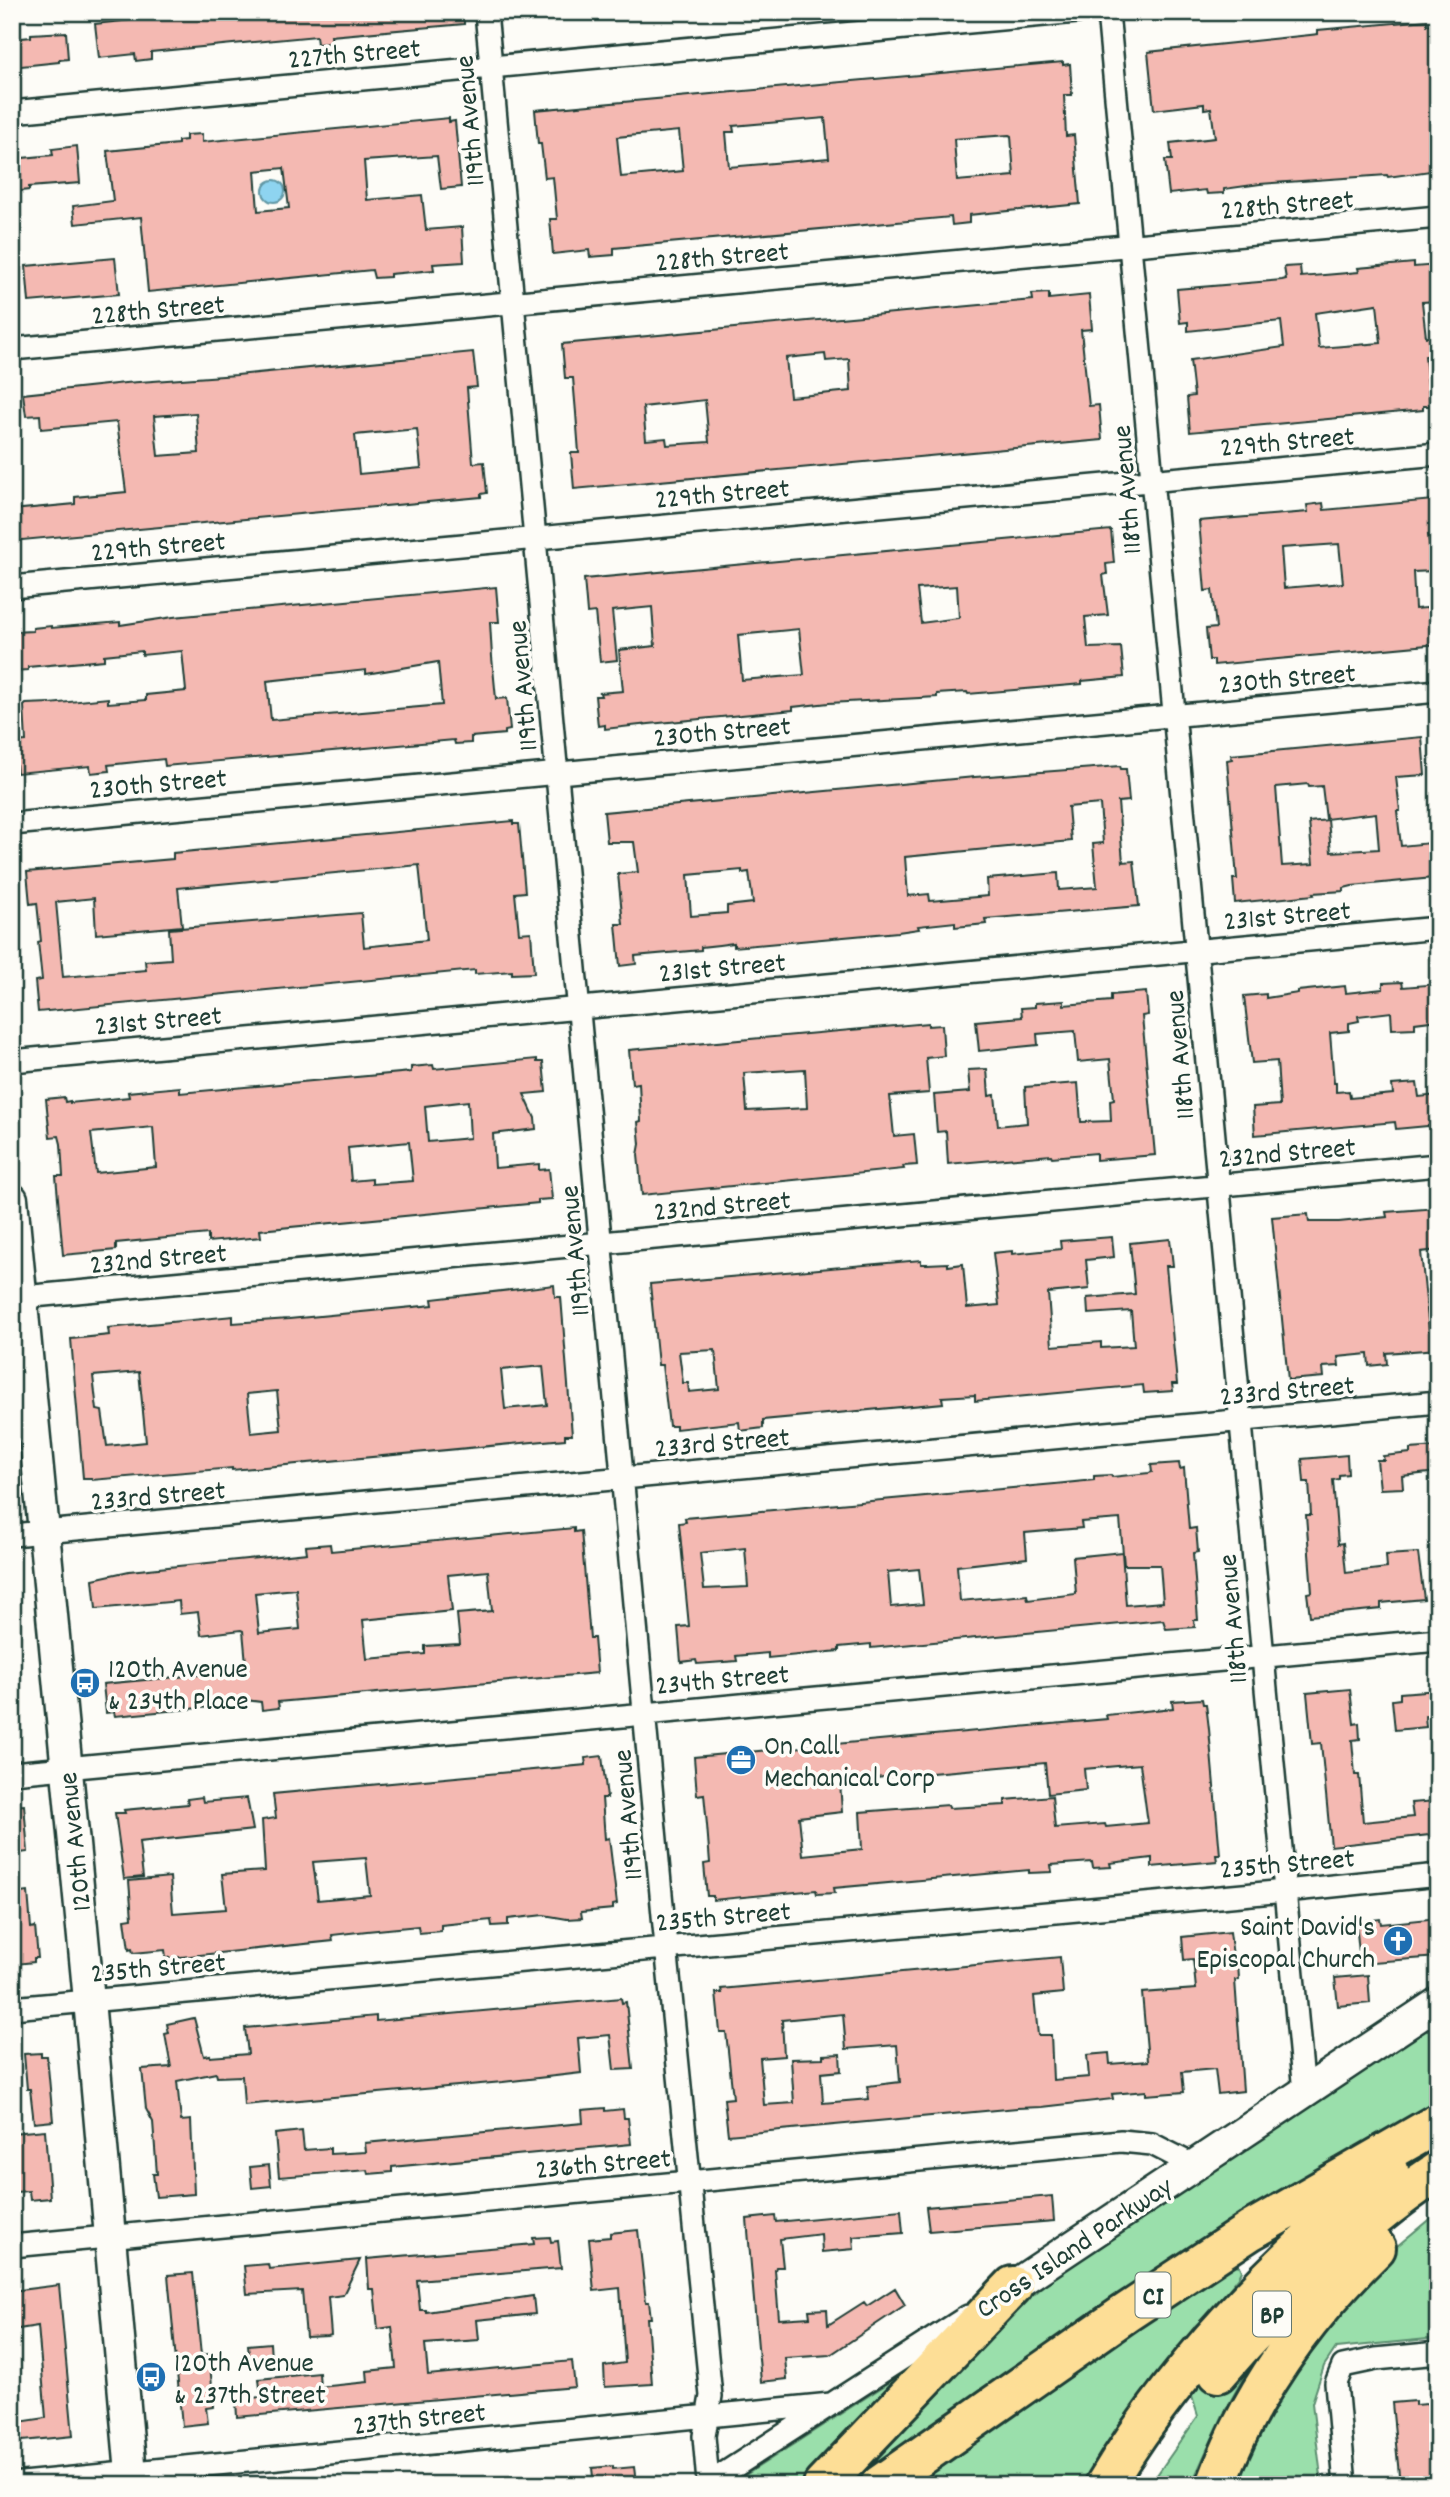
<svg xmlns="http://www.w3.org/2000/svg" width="1450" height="2497" viewBox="0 0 1450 2497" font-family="Dekko,sans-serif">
<rect width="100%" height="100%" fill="#fdfcf7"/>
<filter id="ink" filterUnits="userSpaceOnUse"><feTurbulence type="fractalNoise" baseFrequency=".0143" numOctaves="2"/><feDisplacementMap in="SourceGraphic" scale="14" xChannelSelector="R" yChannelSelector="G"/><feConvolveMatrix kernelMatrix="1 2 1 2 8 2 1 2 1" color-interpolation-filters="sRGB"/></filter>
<g filter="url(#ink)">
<path fill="#9adfab" stroke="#5c8e70" stroke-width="2" d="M1438,2022V2105L870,2478L852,2485H834L943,2375L1055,2275Z
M1438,2212V2338L1336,2348L1324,2366L1312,2403L1322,2485H1230L1268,2404L1369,2274L1396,2247Z
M1235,2265L1240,2266L1242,2271L1239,2277L1211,2311L1195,2326L1248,2367V2369L1223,2415L1191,2485H1150L1198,2416L1177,2348L1095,2485H898L997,2416L1165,2311L1163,2300L1171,2307Z
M935,2353L811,2485H730Z"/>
<path fill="#8ed4f0" stroke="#6298a5" stroke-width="2" d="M263 191a11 11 0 1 1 22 0a11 11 0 1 1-22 0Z"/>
<path fill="#f4b9b2" stroke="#1f3d34" stroke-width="2" fill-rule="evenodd" d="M204,12H464V24L331,36L332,43L317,44L316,36L151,52V59L136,61L135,54L99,58L95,24Z
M1427,20V25L1435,24L1438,57V170L1388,177L1387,175L1260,184L1224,189V193L1207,194L1206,190L1169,194L1165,160H1172L1170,143L1215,138L1211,108L1204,109V104L1154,110L1148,52L1310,35L1318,34V30Z
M66,32L68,59L59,60V62L12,67V39L31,37V34Z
M1063,62V65L1070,64L1072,95H1064L1066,136L1074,135L1080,204L969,215V223L952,225L951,217L614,248V255L590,257L589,250L553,254L550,219H557L553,177L545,178L541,144H538L535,110ZM825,118L829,158L729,167L726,132H734L733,126ZM679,131L683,171L621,177L617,137ZM1009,135L1011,136L1014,176L957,181L954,139Z
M449,118V122L455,121L461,187L441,189L437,156L364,161L367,200L422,195L426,230L462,227L464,262L433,264L434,270L390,274V277L374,278L372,270L148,292L141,217L75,224L73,206L113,201L107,151L178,144V141L186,140V135L202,134V142ZM284,168L289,208L258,211L255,171Z
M77,146L80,183L29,187V190L12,192V159L53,155L52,149Z
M115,258L119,294L29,302L26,266Z
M1414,263V267L1438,265V301L1422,302L1426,337L1438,336V354L1425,356L1430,406H1423V410L1190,432L1187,397L1194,396L1190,360L1284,347L1281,321L1188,331V322L1180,323L1177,289L1282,280L1286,279L1284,267L1300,266L1301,277L1359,272L1358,268ZM1377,304L1381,343L1319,348L1315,313Z
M1049,293V299L1089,295L1092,329L1081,330L1089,406L1099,405L1102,440L574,489L571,453H579L576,413L573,378H565L562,344L1033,300L1032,294ZM825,354L826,361L849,359L851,391L790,397L786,358ZM705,400L709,442L667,445L666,438L646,440L643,407Z
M473,352L477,387L467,388L473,463L484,462L487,493L481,494V497L12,541V510L75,504V497L126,492L117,422L41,429L40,415L26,416L23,394L125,383L237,375ZM196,413L199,453L158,456L154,416ZM417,429L421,468L359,474L355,435Z
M1433,500V503L1438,502V534L1428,535L1433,571L1413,572L1415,609L1438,607V644L1214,665V660H1209L1206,629L1216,628L1212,590L1205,591L1199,521L1308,512L1307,505L1323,503L1324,510ZM1339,544L1343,583L1284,588L1281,548Z
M1111,530L1114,563L1106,564L1107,574L1103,575L1108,615L1085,617L1088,648L1121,647L1124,677L1082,681V684L968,694L967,692L937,694V697L829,703L793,707V710L649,724L605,729V725L598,726L595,696H601L600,693L623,691L619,650L655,646L652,607L612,611L617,660L600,662L595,612L587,613L584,579ZM957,586L959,618L921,623L917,589ZM799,629L804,675L742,680L738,635Z
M496,587L499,622H490L492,657L496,699L507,698L510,730L505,731V734L471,737V743L455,744L454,740L165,766L164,759L108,765L109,771L91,773L90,766L17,773L14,742L26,741L24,706L26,704L50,703V704L108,698V703L146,700V695L186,691L182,651L142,655V651L104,655V660L28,667V670L12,671V632L33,631V628L51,626V628L120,622V625L173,617ZM438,662L442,705L271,720L267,681L366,670V674Z
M1422,737L1425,775L1396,777L1400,811H1397L1401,846L1430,843L1433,878L1352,886L1344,888V891L1313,893L1314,895L1235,903L1233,879H1237L1227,760L1232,759L1231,755ZM1308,784L1309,787L1322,786L1326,819L1376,813L1379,849L1331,852L1328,820L1309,822L1313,864L1282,866L1276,787Z
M1120,766L1121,769H1126L1129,801L1118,802L1123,862L1134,861L1139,906L985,919L986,924L955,927V922L918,926L919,929L898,932L734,947V943L719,945L701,947V950L635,956L636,964L620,966L616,924H623L618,874L638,872L634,842H607L604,812L975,777ZM1100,804L1103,843L1093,844L1097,887L1059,890L1058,873L987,879L988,896L930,901L929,894L908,896L905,857L1071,841L1068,807ZM742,870V873L749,872L753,903L727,906V913L691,916L688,875Z
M513,821V824H519L525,892L515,893L519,933L531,932L534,973L512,974V971L475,974V970L38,1012L35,981L42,980L38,942L41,941L37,903L30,904L27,872L173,859V853ZM419,865L427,940L364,947L361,913L169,929L171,959L145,961L146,970L63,977L56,902L94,898L96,934L182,926L178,888Z
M1402,982L1403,987L1438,984V1020L1415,1023V1028L1392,1029L1391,1012L1358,1016L1359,1021L1349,1023V1031L1330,1033L1334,1083H1336V1092L1349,1091L1350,1098L1393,1094L1392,1085L1417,1083L1419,1097L1438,1095V1125L1396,1129L1395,1122L1255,1135L1253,1107L1280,1105L1277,1061L1252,1063L1244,996L1266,994V998L1298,993V991L1345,986L1346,993L1383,989V983Z
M1146,992L1148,1015L1142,1016L1155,1155L1096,1160V1153L1052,1157L1051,1155L948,1164L946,1131L937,1132L934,1095L970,1092L968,1070L987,1069L989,1096L995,1095L998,1126L1027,1123L1025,1087L1078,1083L1081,1122L1111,1121L1110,1100L1114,1099L1110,1059L1078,1062L1075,1031L1037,1034L1038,1045L979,1051L976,1021L1022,1017L1021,1008L1035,1007V1003L1064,1001V1005L1111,1001V995Z
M928,1023V1026L942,1025L944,1056L926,1058L929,1093L890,1096L894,1136L914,1134L917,1165L903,1166L904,1169L642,1195L638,1155L640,1144L638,1122L641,1121L639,1083L632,1084L629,1050ZM805,1069L807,1108L747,1111L744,1073Z
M537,1059V1062H543L546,1092L524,1094L535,1118L536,1129L493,1134L495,1168L539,1164V1170L549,1169L552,1199L538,1200V1203L260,1230L261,1237L208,1242V1234L116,1243V1250L63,1255L56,1176H63L61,1144L59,1136L50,1137L46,1099L64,1097L65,1102L70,1101V1103L129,1097L128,1092L180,1087V1093L411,1072V1067L433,1065L434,1069ZM468,1101L470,1138L428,1142L425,1106ZM153,1127L156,1167L96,1173L91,1133ZM409,1142L413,1181L372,1184V1179L351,1181L348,1148Z
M1438,1208V1250L1421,1252L1429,1330L1438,1329V1349L1386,1353L1387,1364L1369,1366L1368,1354L1338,1357L1339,1366L1323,1367L1324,1377L1288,1380L1272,1217L1308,1214L1309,1222H1339L1387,1217L1386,1212Z
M1112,1237L1114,1257L1086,1260L1089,1289L1048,1293L1052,1346L1101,1342V1348L1134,1346L1131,1311L1088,1314L1087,1298L1135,1294L1130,1243L1170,1239L1173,1266H1166L1177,1384H1172L1173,1391L1144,1393L1143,1385L975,1401V1395L942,1397L943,1403L763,1420V1428L740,1431L739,1422L676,1429V1426H669L662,1365H658L650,1284L921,1260V1264H927L948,1263V1266L963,1264L967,1308L999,1305L993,1253L1012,1251V1254L1061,1249L1060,1241ZM715,1350L719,1389L689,1392L688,1383H683L679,1352Z
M554,1285L555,1297H561L572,1435H565V1439L232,1470V1468L92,1480V1478H83L71,1339L109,1335L108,1328L233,1316V1323L289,1319L433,1305L432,1299ZM543,1366L547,1405L505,1409L501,1370ZM139,1372L146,1442L107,1446L102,1411L97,1410L93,1376ZM277,1391L281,1430L251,1433L247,1394Z
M1438,1447V1472L1402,1476L1403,1488L1380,1489L1377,1460H1384L1383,1456L1410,1453V1449Z
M1347,1455L1348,1474L1339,1475V1479L1333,1480L1338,1544L1343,1543L1346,1573L1387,1568L1386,1555L1418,1553L1424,1599L1381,1603V1609L1310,1616L1307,1593L1312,1592L1306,1515H1311L1309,1482H1304L1302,1459Z
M1179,1463L1180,1469L1184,1468L1189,1529L1196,1528L1198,1552L1193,1553L1198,1620H1194L1195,1627L1166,1629L1163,1620L871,1648V1644L839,1647V1651L768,1658V1653L736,1656L737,1661L697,1664L696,1660L681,1662L678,1627L689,1626L679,1523L686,1522L685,1518L1055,1484L1094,1480V1476L1111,1475L1112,1477L1149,1473L1152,1472L1151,1465ZM1120,1519L1124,1565H1160L1163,1602L1126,1605L1122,1552L1073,1557L1076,1594L1028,1600L1027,1595L960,1601L957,1566L1027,1558L1025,1533L1082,1528L1081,1522ZM745,1548L748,1587L704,1589L700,1553ZM919,1569L923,1604L891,1607L888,1572Z
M574,1528V1532L581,1531L590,1638H594L597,1673L278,1702L279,1708L262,1710L261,1702L229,1698L231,1705L115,1716L114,1712L106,1713L103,1684L219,1673V1665L246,1663L243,1631L241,1630L201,1635L198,1612L180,1614L179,1601L96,1609L93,1579L129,1571L307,1553L306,1546L330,1544L331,1551ZM488,1571L492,1611L457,1614L460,1644L425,1646V1654L367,1659L363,1620L452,1611L448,1575ZM296,1589L300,1629L259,1633L255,1593Z
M1350,1689L1354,1724L1359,1723L1360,1739L1352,1740L1355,1775H1359L1363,1822L1413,1817L1411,1803L1436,1801L1438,1834L1331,1846L1321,1743L1312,1744L1307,1693Z
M1438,1690V1714L1425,1716L1426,1727L1395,1730L1392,1700L1400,1699V1693Z
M1202,1699L1203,1704H1206L1209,1729L1220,1855H1216L1217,1861L1152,1867V1858L1110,1863L1111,1867L1093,1868L1092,1862L1051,1865L1052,1872L1029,1873V1870L943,1878L834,1888L835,1893L817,1894L816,1890L713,1900V1896H707L704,1864L710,1863L707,1825L704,1794L697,1795L694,1757L1107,1719L1106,1715L1173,1708L1172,1701ZM1045,1763L1048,1794L1086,1790L1084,1769L1140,1764L1148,1823L1106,1827L1105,1824L1055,1828L1052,1796L1005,1800V1805L949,1808L948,1805L860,1812L862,1849L803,1855L799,1817L842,1812L840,1781Z
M602,1756L607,1798H602L605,1839L609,1838L617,1904L613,1905V1909L581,1912L582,1918L567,1919L544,1915L508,1919V1925L492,1926L491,1920L441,1925V1931L419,1933L418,1926L367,1931L332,1935L333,1941L171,1958L166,1957L165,1950L133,1953L132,1949L129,1950L125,1919L132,1918L129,1881L170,1877L173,1913L226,1909L222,1874L265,1871L262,1820L276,1818L273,1794L586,1765L585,1758ZM366,1858L370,1895L318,1900L313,1862Z
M202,1797L203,1802L247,1798L253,1830L139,1842L143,1877L124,1879L115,1813H125L124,1810L188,1804L187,1799Z
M24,1805L28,1852L12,1854V1806Z
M28,1892L31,1928L35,1927L38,1958H34V1962L16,1964L12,1894Z
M1438,1918V1957L1360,1963L1356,1922L1380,1919L1381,1924Z
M1230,1932L1234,1965L1238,1964L1239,1979L1235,1980L1243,2091L1218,2094L1215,2069L1182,2072L1184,2092L1146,2095V2091L1112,2094L1113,2099L1042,2107L1017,2108L728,2135L724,2099L733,2098L726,2032H720L716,1993H722L721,1989L1060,1957L1063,1993L1034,1996L1038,2035H1051L1053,2080L1089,2077L1087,2055L1109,2053L1110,2064L1148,2061L1142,1993L1196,1989L1193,1959L1184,1960L1182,1937ZM843,2014L846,2049L897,2045L900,2082L867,2086L869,2099L823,2103L821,2073L841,2071L840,2054L823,2055V2058L791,2059L794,2103L764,2105L760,2058L784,2056L782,2020Z
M1368,1975L1370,2003L1338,2006L1335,1978Z
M621,1998L622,2003L626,2002L633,2069L614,2070L610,2035L578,2038L581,2073L503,2082L244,2105L242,2076L217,2077L216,2073L177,2081L181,2121L191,2120L194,2194L156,2197L153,2174H157L153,2122L146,2109L142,2069L171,2067L165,2034L169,2033L167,2024L194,2018L204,2056L210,2055V2057L248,2054L245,2028L376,2016V2021Z
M41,2053V2056H47L53,2121L34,2123L30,2089H27L24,2054Z
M605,2108V2111L623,2109L624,2118H628L631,2144L392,2167V2172L369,2174L368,2170L279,2177L275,2134L302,2131L304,2150L330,2148V2154L366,2152L365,2143L583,2123L582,2110Z
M45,2130L50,2198L30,2200L29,2191L15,2192V2188L12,2189V2133Z
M269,2165L271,2186L252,2188L250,2167Z
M1052,2196L1054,2221L929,2231L926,2207Z
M901,2210L903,2233L853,2237L854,2249L822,2252L821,2234L780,2239L783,2267H776L775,2270L779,2319L810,2317L809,2310L827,2309L828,2325L864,2302L867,2306L895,2288L905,2305L830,2355L785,2358L787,2379L761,2382L747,2219L775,2216L776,2222Z
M638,2230L646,2302H649L651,2318H647L652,2384L605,2387L604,2366L625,2363L620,2288L594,2291L589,2239L610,2237V2233Z
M550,2237L551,2242L558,2241L561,2268L417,2280L420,2310H426V2312L533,2296L535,2314L477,2320L479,2340L425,2344L428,2375L572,2361L575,2387L237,2417L236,2400L261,2397L259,2379L319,2373L320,2387L368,2382L367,2371L396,2368L392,2327L378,2329L374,2289H369L367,2259L534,2244L533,2238Z
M360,2260L343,2295L328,2297L331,2335L328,2336L306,2337L302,2291L247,2294L244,2266L268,2264L269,2269Z
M193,2273L201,2355L209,2354L214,2407L206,2408L208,2423L182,2426L168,2275Z
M59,2285L73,2436L12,2442V2423L46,2418L38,2326L12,2330V2291Z
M270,2343L271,2359L250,2361L248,2345Z
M1415,2401V2405L1438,2403V2485H1400L1392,2403Z
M613,2466V2469L634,2467L636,2483L594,2485L592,2468Z"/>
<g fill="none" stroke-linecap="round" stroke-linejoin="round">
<g stroke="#1f3d34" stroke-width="26">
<path id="street" d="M486,12L664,1926L711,2396L704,2436L708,2483
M1108,12L1304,2092
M12,112L1077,12
M12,349L1438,217
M12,587L1438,454
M12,824L1438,691
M12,1061L1438,928
M12,1298L1438,1165
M12,1535L1438,1402
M12,1773L1438,1640
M12,2008L1285,1891L1438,1875
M12,2246L1121,2141L1152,2144L1193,2165
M12,2484L831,2404
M706,2485L968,2316
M1345,2485L1336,2383L1343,2366L1376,2359L1438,2353"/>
</g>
<g stroke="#1f3d34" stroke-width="35">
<path id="secondary" d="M12,1199L89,2000L132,2485
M1013,2286L1438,2003"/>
</g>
<g stroke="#1f3d34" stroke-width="44">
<path id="highway" d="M1218,2373C1282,2298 1355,2226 1438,2171
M823,2485L1013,2286
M880,2485L1126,2313L1250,2231L1438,2123
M1105,2485C1178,2363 1280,2259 1389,2170
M1216,2485C1250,2393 1306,2316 1376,2248"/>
</g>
<use href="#street" stroke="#fdfcf7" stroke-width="21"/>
<use href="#secondary" stroke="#fdfcf7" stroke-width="30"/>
<use href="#highway" stroke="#fdde96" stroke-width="38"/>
</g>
</g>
<defs>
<g id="bus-disc" transform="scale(1.575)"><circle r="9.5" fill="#1f6fb2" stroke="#fdfcf7"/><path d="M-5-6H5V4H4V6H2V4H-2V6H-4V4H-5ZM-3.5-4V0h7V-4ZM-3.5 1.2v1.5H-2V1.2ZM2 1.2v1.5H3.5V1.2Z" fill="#fff"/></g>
<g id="office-disc" transform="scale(1.575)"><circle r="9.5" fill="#1f6fb2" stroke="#fdfcf7"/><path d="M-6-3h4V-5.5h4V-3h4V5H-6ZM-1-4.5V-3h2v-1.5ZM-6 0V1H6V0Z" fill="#fff"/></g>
<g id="church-disc" transform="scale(1.575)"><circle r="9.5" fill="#1f6fb2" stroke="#fdfcf7"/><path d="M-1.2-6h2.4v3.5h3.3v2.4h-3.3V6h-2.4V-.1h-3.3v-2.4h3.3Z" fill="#fff"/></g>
</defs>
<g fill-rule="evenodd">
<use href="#bus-disc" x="85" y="1683"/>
<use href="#office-disc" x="741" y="1760"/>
<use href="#church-disc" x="1398" y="1941"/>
<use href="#bus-disc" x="151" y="2377"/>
</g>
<g text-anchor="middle" stroke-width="7" stroke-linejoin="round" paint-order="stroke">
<g fill="#fdfcf7" stroke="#62766e" stroke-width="2">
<rect x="1135.5" y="2272.5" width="35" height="45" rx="5"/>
<rect x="1253" y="2291.5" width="38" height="45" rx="5"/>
</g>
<g font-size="26" font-weight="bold" fill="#1f3d34">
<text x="1153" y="2304">CI</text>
<text x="1272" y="2323">BP</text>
</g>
<g font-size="28" fill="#1f3d34" stroke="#fdfcf7">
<text transform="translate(354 52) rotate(-5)" y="10">227th Street</text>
<text transform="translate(468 121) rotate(-95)" y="10">119th Avenue</text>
<text transform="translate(1287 203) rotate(-5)" y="10">228th Street</text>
<text transform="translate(722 255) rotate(-5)" y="10">228th Street</text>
<text transform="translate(158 308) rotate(-5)" y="10">228th Street</text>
<text transform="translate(1287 440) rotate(-5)" y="10">229th Street</text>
<text transform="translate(1125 490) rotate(-95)" y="10">118th Avenue</text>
<text transform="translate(722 492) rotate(-5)" y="10">229th Street</text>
<text transform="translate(158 545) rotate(-5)" y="10">229th Street</text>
<text transform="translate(1287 677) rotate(-5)" y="10">230th Street</text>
<text transform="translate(521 686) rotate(-95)" y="10">119th Avenue</text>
<text transform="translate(722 730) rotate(-5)" y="10">230th Street</text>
<text transform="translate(158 782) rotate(-5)" y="10">230th Street</text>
<text transform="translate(1287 914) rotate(-5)" y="10">231st Street</text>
<text transform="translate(722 966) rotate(-5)" y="10">231st Street</text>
<text transform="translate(158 1019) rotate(-5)" y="10">231st Street</text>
<text transform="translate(1178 1055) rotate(-95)" y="10">118th Avenue</text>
<text transform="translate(1287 1151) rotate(-5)" y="10">232nd Street</text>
<text transform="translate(722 1204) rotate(-5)" y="10">232nd Street</text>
<text transform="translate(573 1251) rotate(-95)" y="10">119th Avenue</text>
<text transform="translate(158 1257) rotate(-5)" y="10">232nd Street</text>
<text transform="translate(1287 1389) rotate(-5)" y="10">233rd Street</text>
<text transform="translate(722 1441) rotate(-5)" y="10">233rd Street</text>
<text transform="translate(158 1494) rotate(-5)" y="10">233rd Street</text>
<text transform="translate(1231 1619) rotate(-95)" y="10">118th Avenue</text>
<text transform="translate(722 1678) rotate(-5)" y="10">234th Street</text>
<text transform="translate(626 1815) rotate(-95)" y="10">119th Avenue</text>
<text transform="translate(73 1842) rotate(-96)" y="10">120th Avenue</text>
<text transform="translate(1287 1862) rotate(-5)" y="10">235th Street</text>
<text transform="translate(723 1915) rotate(-5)" y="10">235th Street</text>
<text transform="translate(158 1966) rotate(-5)" y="10">235th Street</text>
<text transform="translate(603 2162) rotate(-5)" y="10">236th Street</text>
<text transform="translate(1073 2246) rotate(-34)" y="10">Cross Island Parkway</text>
<text transform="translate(419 2417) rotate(-6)" y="10">237th Street</text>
</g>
<g font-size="28" fill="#1f3d34" stroke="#fdfcf7" text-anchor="start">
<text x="108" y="1677">120th Avenue<tspan x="108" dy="32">&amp; 234th Place</tspan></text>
<text x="764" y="1754">On Call<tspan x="764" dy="32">Mechanical Corp</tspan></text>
<text x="1375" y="1935" text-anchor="end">Saint David's<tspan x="1375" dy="32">Episcopal Church</tspan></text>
<text x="174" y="2371">120th Avenue<tspan x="174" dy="32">&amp; 237th Street</tspan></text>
</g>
</g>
<rect width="1450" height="2497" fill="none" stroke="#fdfcf7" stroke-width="42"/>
<rect x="21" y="21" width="1408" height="2455" fill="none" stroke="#1f3d34" stroke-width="2.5" filter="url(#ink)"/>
</svg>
